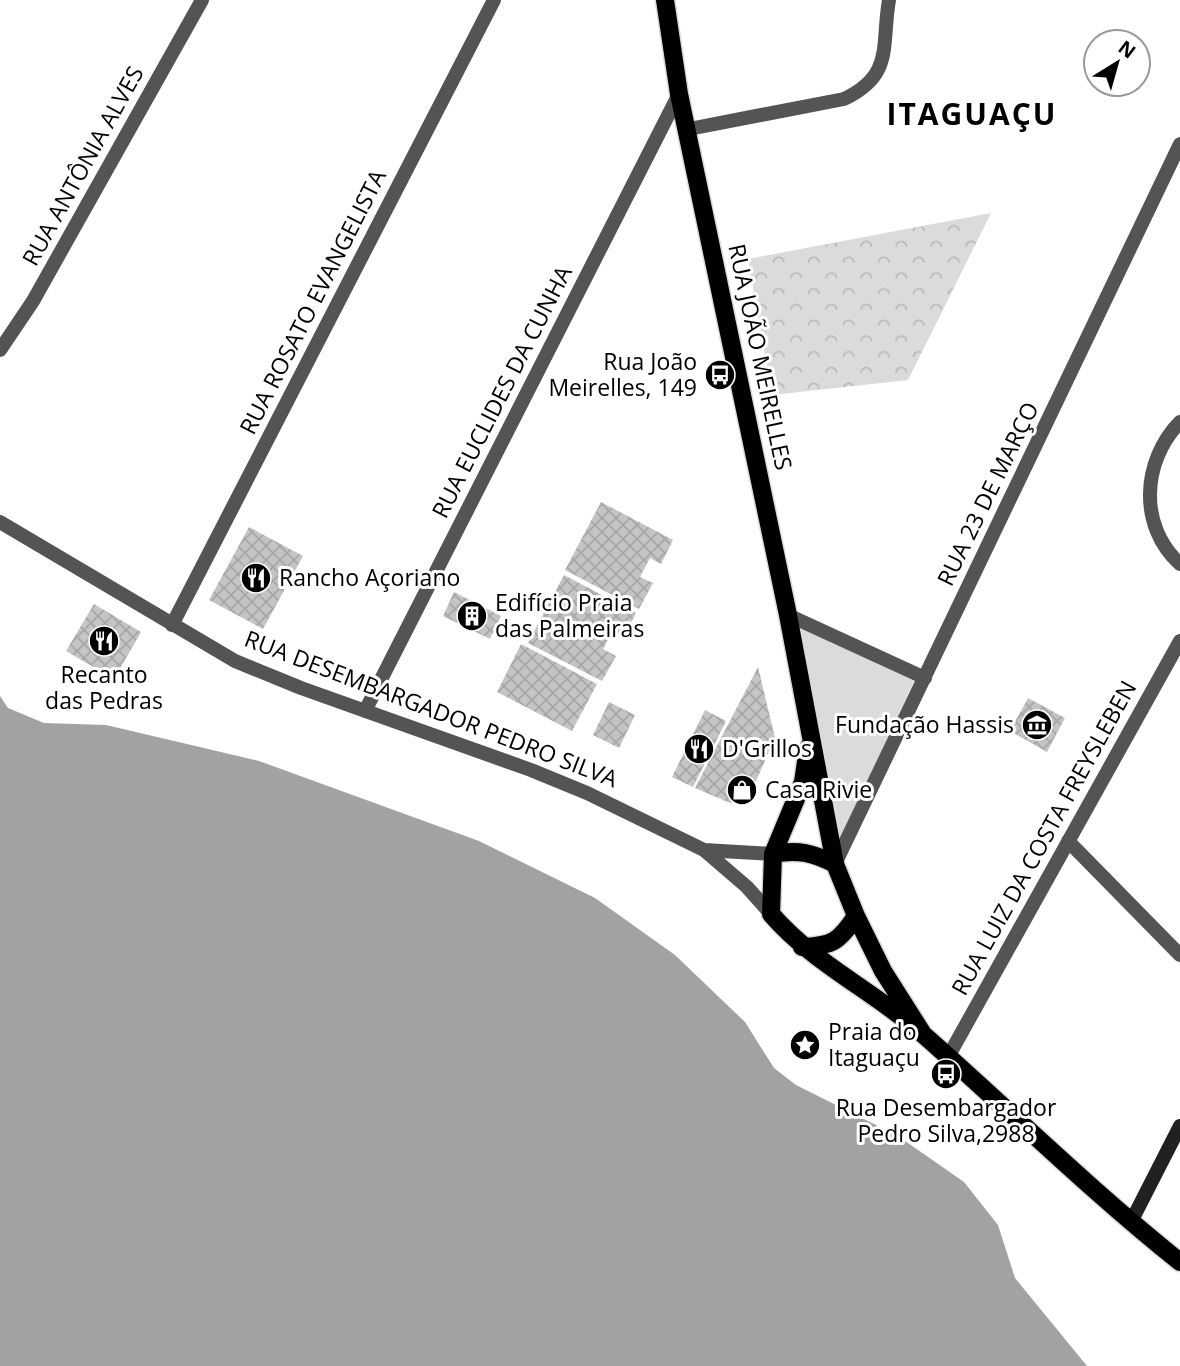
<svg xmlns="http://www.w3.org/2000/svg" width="1180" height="1366" viewBox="0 0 1180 1366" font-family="'Open Sans',sans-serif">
<defs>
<pattern id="forest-crowns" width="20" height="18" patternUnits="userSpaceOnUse" patternTransform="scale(1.75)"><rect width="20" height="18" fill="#dbdbdb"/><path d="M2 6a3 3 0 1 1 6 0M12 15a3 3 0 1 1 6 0" fill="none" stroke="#bababa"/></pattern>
<pattern id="building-cross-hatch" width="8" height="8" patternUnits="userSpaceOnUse" patternTransform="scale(1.75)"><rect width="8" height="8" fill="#c4c4c4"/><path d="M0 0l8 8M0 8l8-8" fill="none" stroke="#a7a7a7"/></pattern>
</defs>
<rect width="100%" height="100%" fill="#fff"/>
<path fill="url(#forest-crowns)" d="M991,213L908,380L772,395L748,259Z"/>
<path fill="#dbdbdb" d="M797,626L914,681L840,840Z"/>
<path fill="#a2a2a2" d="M0,696L8,708L44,723L106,725L259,761L479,841L595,898L675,955L745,1022L774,1068L796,1085L898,1136L964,1182L998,1225L1015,1278L1087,1366H0Z"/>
<path fill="url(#building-cross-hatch)" d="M601,502L673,540L661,564L650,558L640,577L653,583L639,609L565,570Z
M249,527L303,556L263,629L209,600Z
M564,575L636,613L624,636L613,630L603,649L616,656L602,681L528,643Z
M454,592L501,616L490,639L443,616Z
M94,604L141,632L114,679L66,651Z
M521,644L597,684L572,731L497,692Z
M758,667L775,738L749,797L730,803L695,788Z
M1028,698L1065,718L1047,752L1010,731Z
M609,702L635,715L619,748L593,735Z
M705,710L726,721L693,787L672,777Z"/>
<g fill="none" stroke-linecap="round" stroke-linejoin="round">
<g stroke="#dbdbdb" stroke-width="21">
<path id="primary" d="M665,0L679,94L788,615L835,864L856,916L883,971L923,1034
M808,748L803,782L773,854L771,914C815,965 876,992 925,1036C1010,1111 1091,1191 1180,1262
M773,854C798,849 813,853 835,864
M802,947C832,946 839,942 856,916"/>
</g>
<path stroke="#545454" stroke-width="14" d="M689,129L844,99C894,75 881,47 889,0
M0,350L33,301L202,0
M1180,422C1142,461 1138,526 1180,564
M0,522L235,661L301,688L531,770L587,793L704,850L747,887L771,914
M788,615L925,678
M172,625L494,0
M365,711L679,94
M1068,841L1180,955
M704,850L773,854
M835,864L1180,144
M948,1057L1180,641"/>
<path stroke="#212121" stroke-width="14" d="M1131,1222L1180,1126"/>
<use href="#primary" stroke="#000" stroke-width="18"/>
</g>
<defs>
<g id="bus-disc" transform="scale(1.575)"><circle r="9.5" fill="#000" stroke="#fff"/><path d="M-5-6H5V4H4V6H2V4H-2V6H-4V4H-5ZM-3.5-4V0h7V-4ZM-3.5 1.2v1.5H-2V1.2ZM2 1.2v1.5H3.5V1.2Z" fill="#fff"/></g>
<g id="restaurant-disc" transform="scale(1.575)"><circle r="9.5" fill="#000" stroke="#fff"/><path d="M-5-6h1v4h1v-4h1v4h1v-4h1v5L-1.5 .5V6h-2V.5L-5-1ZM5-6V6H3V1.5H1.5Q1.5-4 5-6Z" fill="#fff"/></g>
<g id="building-disc" transform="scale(1.575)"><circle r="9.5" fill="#000" stroke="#fff"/><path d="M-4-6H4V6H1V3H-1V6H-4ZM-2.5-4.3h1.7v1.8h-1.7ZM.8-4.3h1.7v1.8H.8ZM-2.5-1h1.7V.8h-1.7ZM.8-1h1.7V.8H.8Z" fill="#fff"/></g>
<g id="museum-disc" transform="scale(1.575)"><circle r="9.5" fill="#000" stroke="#fff"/><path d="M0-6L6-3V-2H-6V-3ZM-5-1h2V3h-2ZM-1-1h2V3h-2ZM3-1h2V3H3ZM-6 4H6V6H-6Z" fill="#fff"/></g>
<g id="shop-disc" transform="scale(1.575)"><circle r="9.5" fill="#000" stroke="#fff"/><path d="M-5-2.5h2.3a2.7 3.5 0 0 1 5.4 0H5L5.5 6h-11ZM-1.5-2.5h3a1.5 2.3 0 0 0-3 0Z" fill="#fff"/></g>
<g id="sight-disc" transform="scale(1.575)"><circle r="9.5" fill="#000" stroke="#fff"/><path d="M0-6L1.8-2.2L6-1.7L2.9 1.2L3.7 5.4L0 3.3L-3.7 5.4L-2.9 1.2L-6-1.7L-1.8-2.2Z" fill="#fff"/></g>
</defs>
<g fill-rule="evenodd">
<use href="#bus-disc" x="720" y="375"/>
<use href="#restaurant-disc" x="256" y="578"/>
<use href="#building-disc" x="472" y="616"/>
<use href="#restaurant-disc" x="104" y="641"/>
<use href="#museum-disc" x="1037" y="725"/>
<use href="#restaurant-disc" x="699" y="749"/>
<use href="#shop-disc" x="742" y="790"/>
<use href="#sight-disc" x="805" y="1045"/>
<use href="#bus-disc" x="946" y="1074"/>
</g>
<g text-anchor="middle" stroke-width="6" stroke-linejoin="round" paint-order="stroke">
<g font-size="23" fill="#000" stroke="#fff">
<text transform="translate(83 166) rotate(-61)" y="8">RUA ANTÔNIA ALVES</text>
<text transform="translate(313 302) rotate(-63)" y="8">RUA ROSATO EVANGELISTA</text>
<text transform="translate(760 357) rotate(78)" y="8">RUA JOÃO MEIRELLES</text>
<text transform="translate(502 392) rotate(-63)" y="8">RUA EUCLIDES DA CUNHA</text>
<text transform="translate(988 494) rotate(-64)" y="8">RUA 23 DE MARÇO</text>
<text transform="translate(431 709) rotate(21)" y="8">RUA DESEMBARGADOR PEDRO SILVA</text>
<text transform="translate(1044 838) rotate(-61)" y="8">RUA LUIZ DA COSTA FREYSLEBEN</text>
</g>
<g font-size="23" fill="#000" stroke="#fff" text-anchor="start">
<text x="697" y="370" text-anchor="end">Rua João<tspan x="697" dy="26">Meirelles, 149</tspan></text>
<text x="279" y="586">Rancho Açoriano</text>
<text x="495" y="611">Edifício Praia<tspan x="495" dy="26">das Palmeiras</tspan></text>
<text x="104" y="683" text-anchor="middle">Recanto<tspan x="104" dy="26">das Pedras</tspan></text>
<text x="1014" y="733" text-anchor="end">Fundação Hassis</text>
<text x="722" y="757">D'Grillos</text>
<text x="765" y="798">Casa Rivie</text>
<text x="828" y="1040">Praia do<tspan x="828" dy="26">Itaguaçu</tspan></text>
<text x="946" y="1116" text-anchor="middle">Rua Desembargador<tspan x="946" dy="26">Pedro Silva,2988</tspan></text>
</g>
<g font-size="30" font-weight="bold" letter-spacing="2" fill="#000" stroke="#fff">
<text x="972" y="125">ITAGUAÇU</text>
</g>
</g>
<g transform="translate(1117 63) rotate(37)"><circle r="33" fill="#ffffff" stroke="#999999" stroke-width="2"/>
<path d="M0-5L12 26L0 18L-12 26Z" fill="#000000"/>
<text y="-10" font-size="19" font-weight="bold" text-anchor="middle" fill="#000000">N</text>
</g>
</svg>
